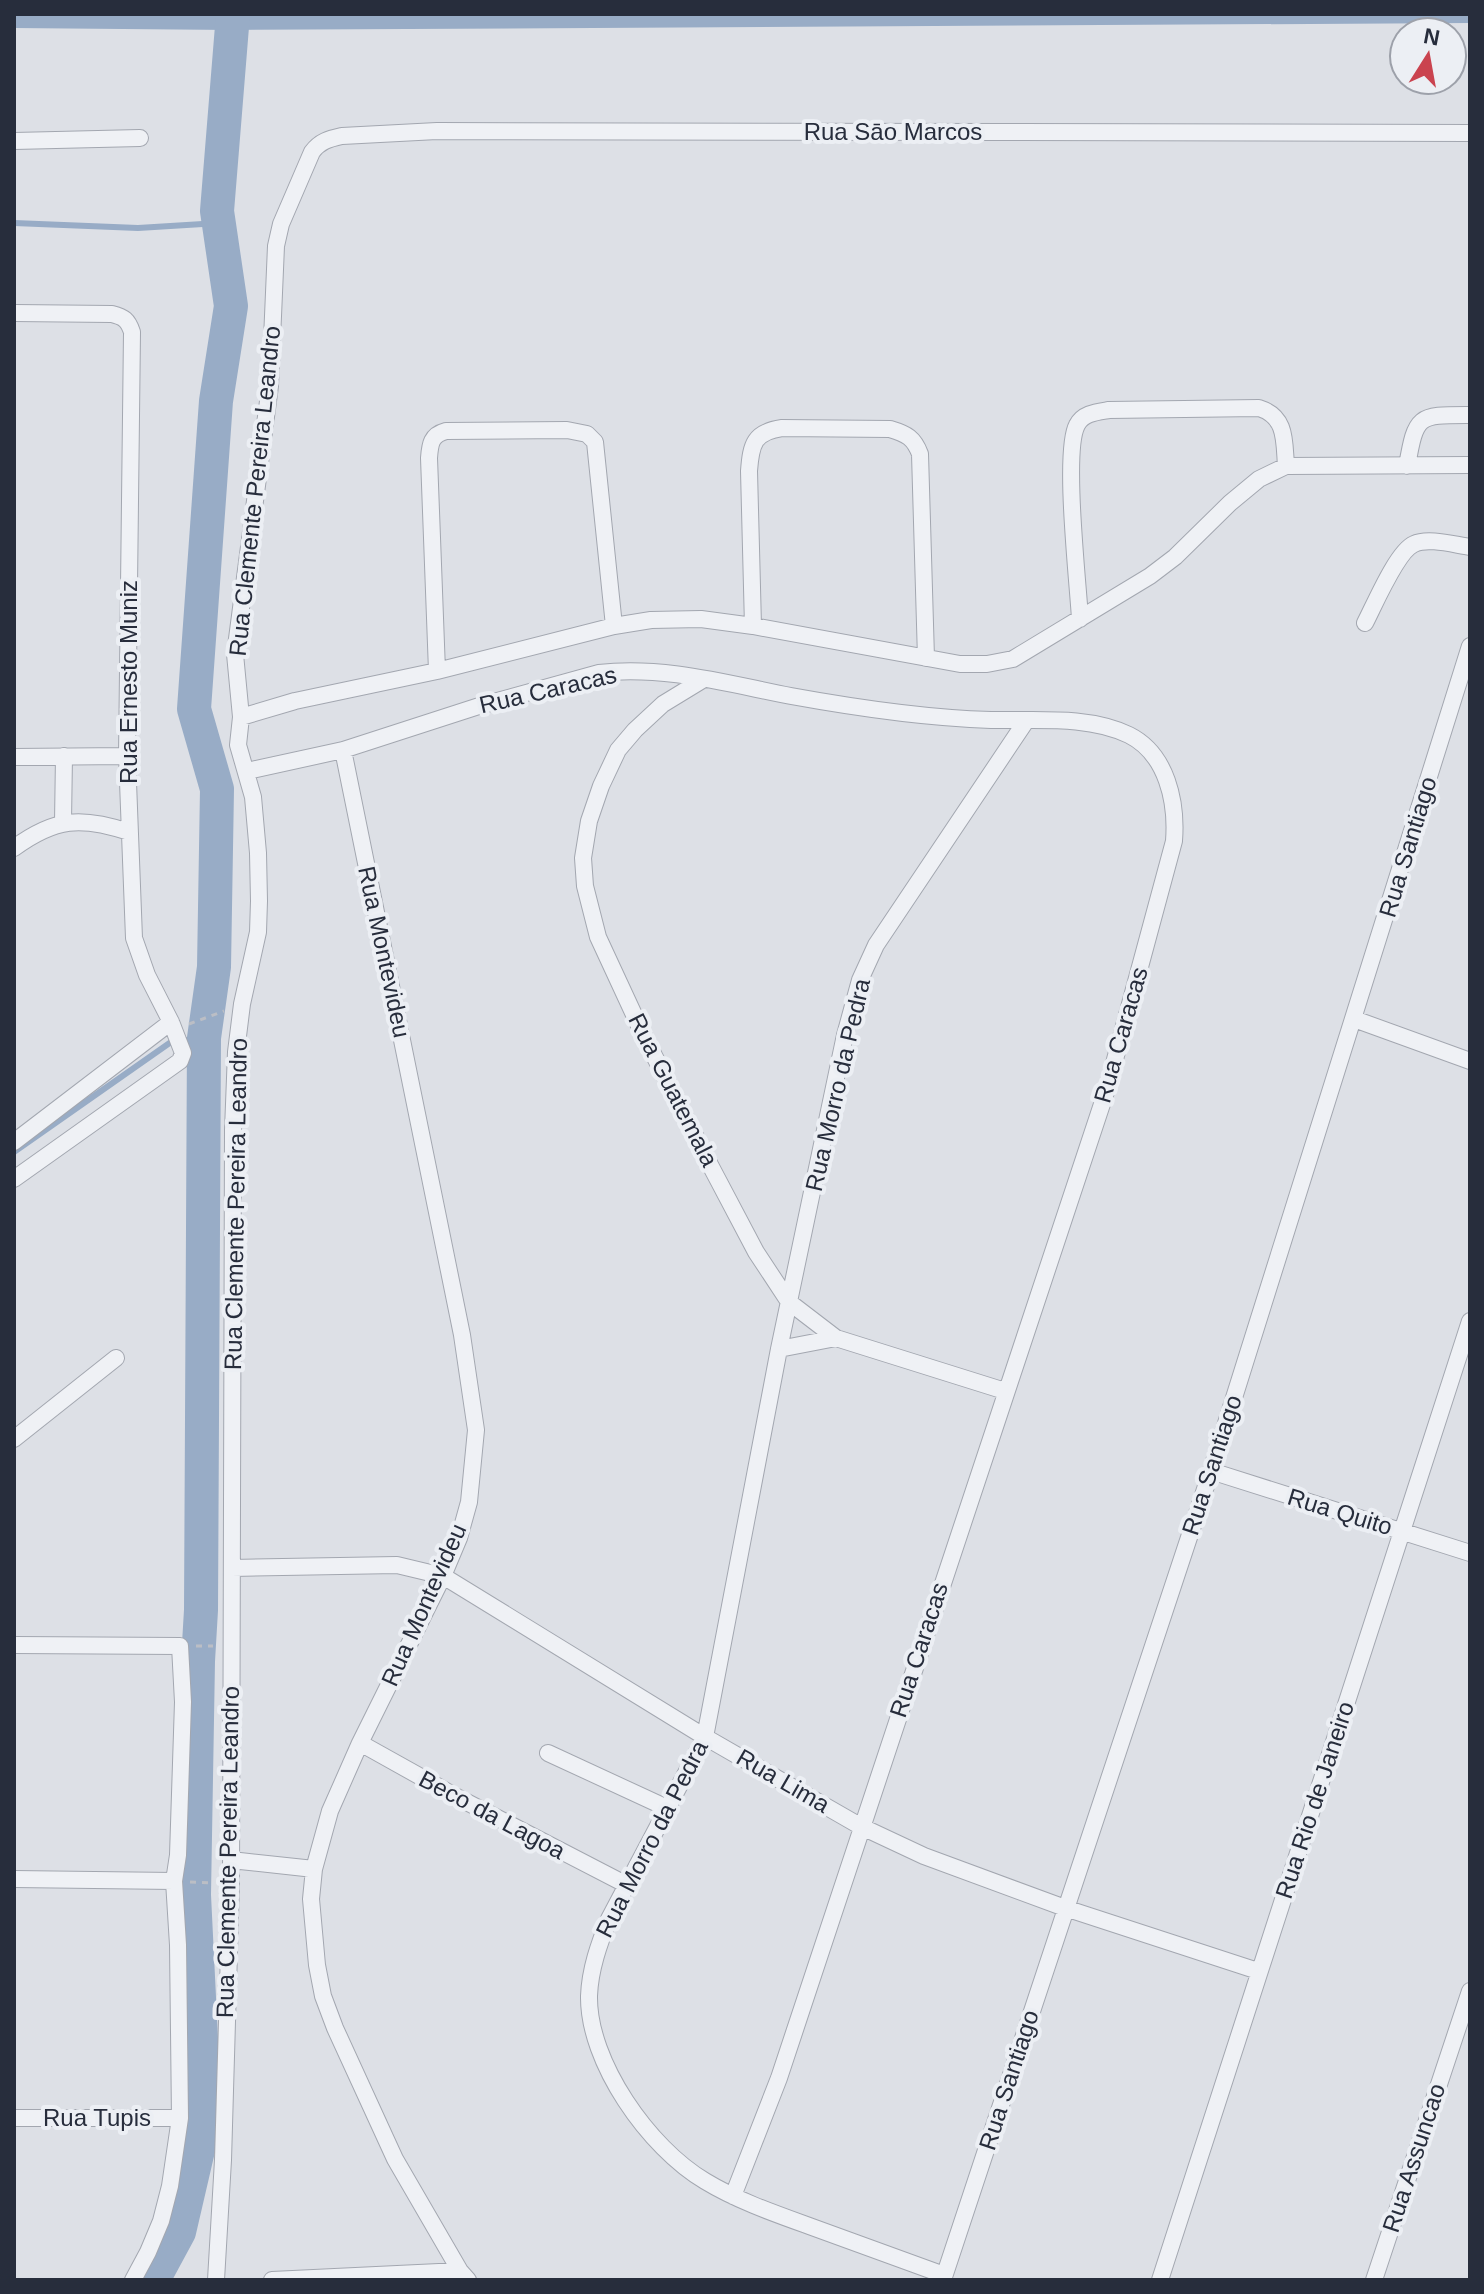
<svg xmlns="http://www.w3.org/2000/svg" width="1484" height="2294" viewBox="0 0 1484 2294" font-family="Arial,sans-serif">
<rect width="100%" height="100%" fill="#dde0e6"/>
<path fill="#98acc6" d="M14,14H1470V23L231,30L14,28Z"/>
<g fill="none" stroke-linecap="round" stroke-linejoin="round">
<path stroke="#98acc6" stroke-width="6" d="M14,223L138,228L219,223
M14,1152L171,1042L204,1038"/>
<path stroke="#98acc6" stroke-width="34" d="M153,2280L179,2232L205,2120L194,1895L198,1661L201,1610L204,1038L214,967L217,789L194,709L216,401L231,306L217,211L233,14"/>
<g stroke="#a3a7b0" stroke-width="18">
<path id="minor" d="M14,141L140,138
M14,313L112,314C124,317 128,320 132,332L127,756L134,938L147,975L171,1022L183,1053L180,1061L14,1179
M1407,466C1416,414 1418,415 1470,415
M1080,619C1078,582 1063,451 1077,425C1083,413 1097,412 1109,410L1259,408C1287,417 1284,441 1286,466
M1365,623C1374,606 1397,551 1414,544C1428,537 1455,545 1470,547
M753,626L749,471C751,444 754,432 782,428L890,429C907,434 914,438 920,454L926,658
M437,671L429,458C430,444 431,435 446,431L567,430L587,434L595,442L614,626
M704,679L663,704L635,730L618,750L601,786L589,821L583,858L585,886L598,937L642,1032L708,1161L756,1252L789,1302L836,1338L1005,1391
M241,717L295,701L437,671L614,626L651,620L701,619L753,626L960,664H987L1013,659L1150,576L1175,557L1230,503L1259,479L1286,466L1470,465
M343,750L462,1335L476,1430L469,1502L459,1538L443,1576L360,1743L330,1811L314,1869L311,1899L317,1965L323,1996L335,2028L395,2159L460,2271L468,2280
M14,757L127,756
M247,771L343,750L479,706L599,673C662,665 729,684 791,696C857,708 924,718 991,720C1035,721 1088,715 1129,735C1167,754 1177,802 1174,841L1107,1089L779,2078L733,2196
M63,822L64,756
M14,848C55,818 81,816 129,832
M1354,1019L1470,1061
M14,1142L171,1022
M779,1349L836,1338
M14,1439L116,1358
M1211,1471L1470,1553
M232,1568L397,1565L443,1576L705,1737L860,1826L924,1856L1065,1908L1258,1971
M14,1645L180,1646L183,1702L178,1855L174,1881L178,1945L180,2118L170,2186L161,2221L148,2252L133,2280
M360,1743L455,1796L625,1884
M548,1753L667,1808
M231,1860L314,1869
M14,1879L174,1881
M14,2118H180
M944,2275C900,2259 856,2243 812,2227C776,2214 738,2201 705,2181C649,2148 588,2062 589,1996C590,1969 599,1944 609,1919L705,1737L779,1349L845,1035L860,980L876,945L1026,721
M216,2280L223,2160L231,1883L233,1130L236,1052L242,1004L258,932L259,901L258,853L253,797L238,745L241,717L235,654L270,386L276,246L281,224L312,152C320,141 329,139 342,136L437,131L1470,133
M272,2280L460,2271
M943,2280L1211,1471L1470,646
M1160,2280L1470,1321
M1374,2280L1470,1991"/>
</g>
<path stroke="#bbbec5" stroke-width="3" stroke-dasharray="6 6" stroke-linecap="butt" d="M189,1024L224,1011
M196,1646H213
M190,1882L214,1883"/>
<use href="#minor" stroke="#eff1f5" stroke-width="16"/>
</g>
<g text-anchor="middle" stroke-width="8" stroke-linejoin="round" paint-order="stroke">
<g font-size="24" fill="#272d3c" stroke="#eceff4">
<text x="893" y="140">Rua Sāo Marcos</text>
<text transform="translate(255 491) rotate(-84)" y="8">Rua Clemente Pereira Leandro</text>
<text transform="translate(129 682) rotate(-90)" y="8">Rua Ernesto Muniz</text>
<text transform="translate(548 690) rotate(-13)" y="8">Rua Caracas</text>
<text transform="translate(1408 847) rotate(-73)" y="8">Rua Santiago</text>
<text transform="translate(384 952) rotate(78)" y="8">Rua Montevideu</text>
<text transform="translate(1121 1035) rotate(-74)" y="8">Rua Caracas</text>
<text transform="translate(838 1085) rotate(-77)" y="8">Rua Morro da Pedra</text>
<text transform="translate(673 1090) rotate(63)" y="8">Rua Guatemala</text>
<text transform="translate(236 1204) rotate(-89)" y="8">Rua Clemente Pereira Leandro</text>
<text transform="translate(1212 1465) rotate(-72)" y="8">Rua Santiago</text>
<text transform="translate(1340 1512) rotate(17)" y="8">Rua Quito</text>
<text transform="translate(424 1605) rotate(-66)" y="8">Rua Montevideu</text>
<text transform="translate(919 1650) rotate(-72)" y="8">Rua Caracas</text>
<text transform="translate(783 1781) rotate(30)" y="8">Rua Lima</text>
<text transform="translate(1315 1800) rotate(-72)" y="8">Rua Rio de Janeiro</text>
<text transform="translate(492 1815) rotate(28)" y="8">Beco da Lagoa</text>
<text transform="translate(652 1839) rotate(-63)" y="8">Rua Morro da Pedra</text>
<text transform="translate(228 1852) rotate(-89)" y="8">Rua Clemente Pereira Leandro</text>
<text transform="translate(1009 2080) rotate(-72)" y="8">Rua Santiago</text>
<text x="97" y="2126">Rua Tupis</text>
<text transform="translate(1414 2158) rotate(-72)" y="8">Rua Assuncao</text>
</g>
</g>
<rect width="1484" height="2294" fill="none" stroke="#272d3c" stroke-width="32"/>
<g transform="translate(1428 56) rotate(11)"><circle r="38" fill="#eceff4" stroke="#9da1aa" stroke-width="2"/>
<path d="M0-6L14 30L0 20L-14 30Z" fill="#ca434f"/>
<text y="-12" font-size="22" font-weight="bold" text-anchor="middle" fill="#272d3c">N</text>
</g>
</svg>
